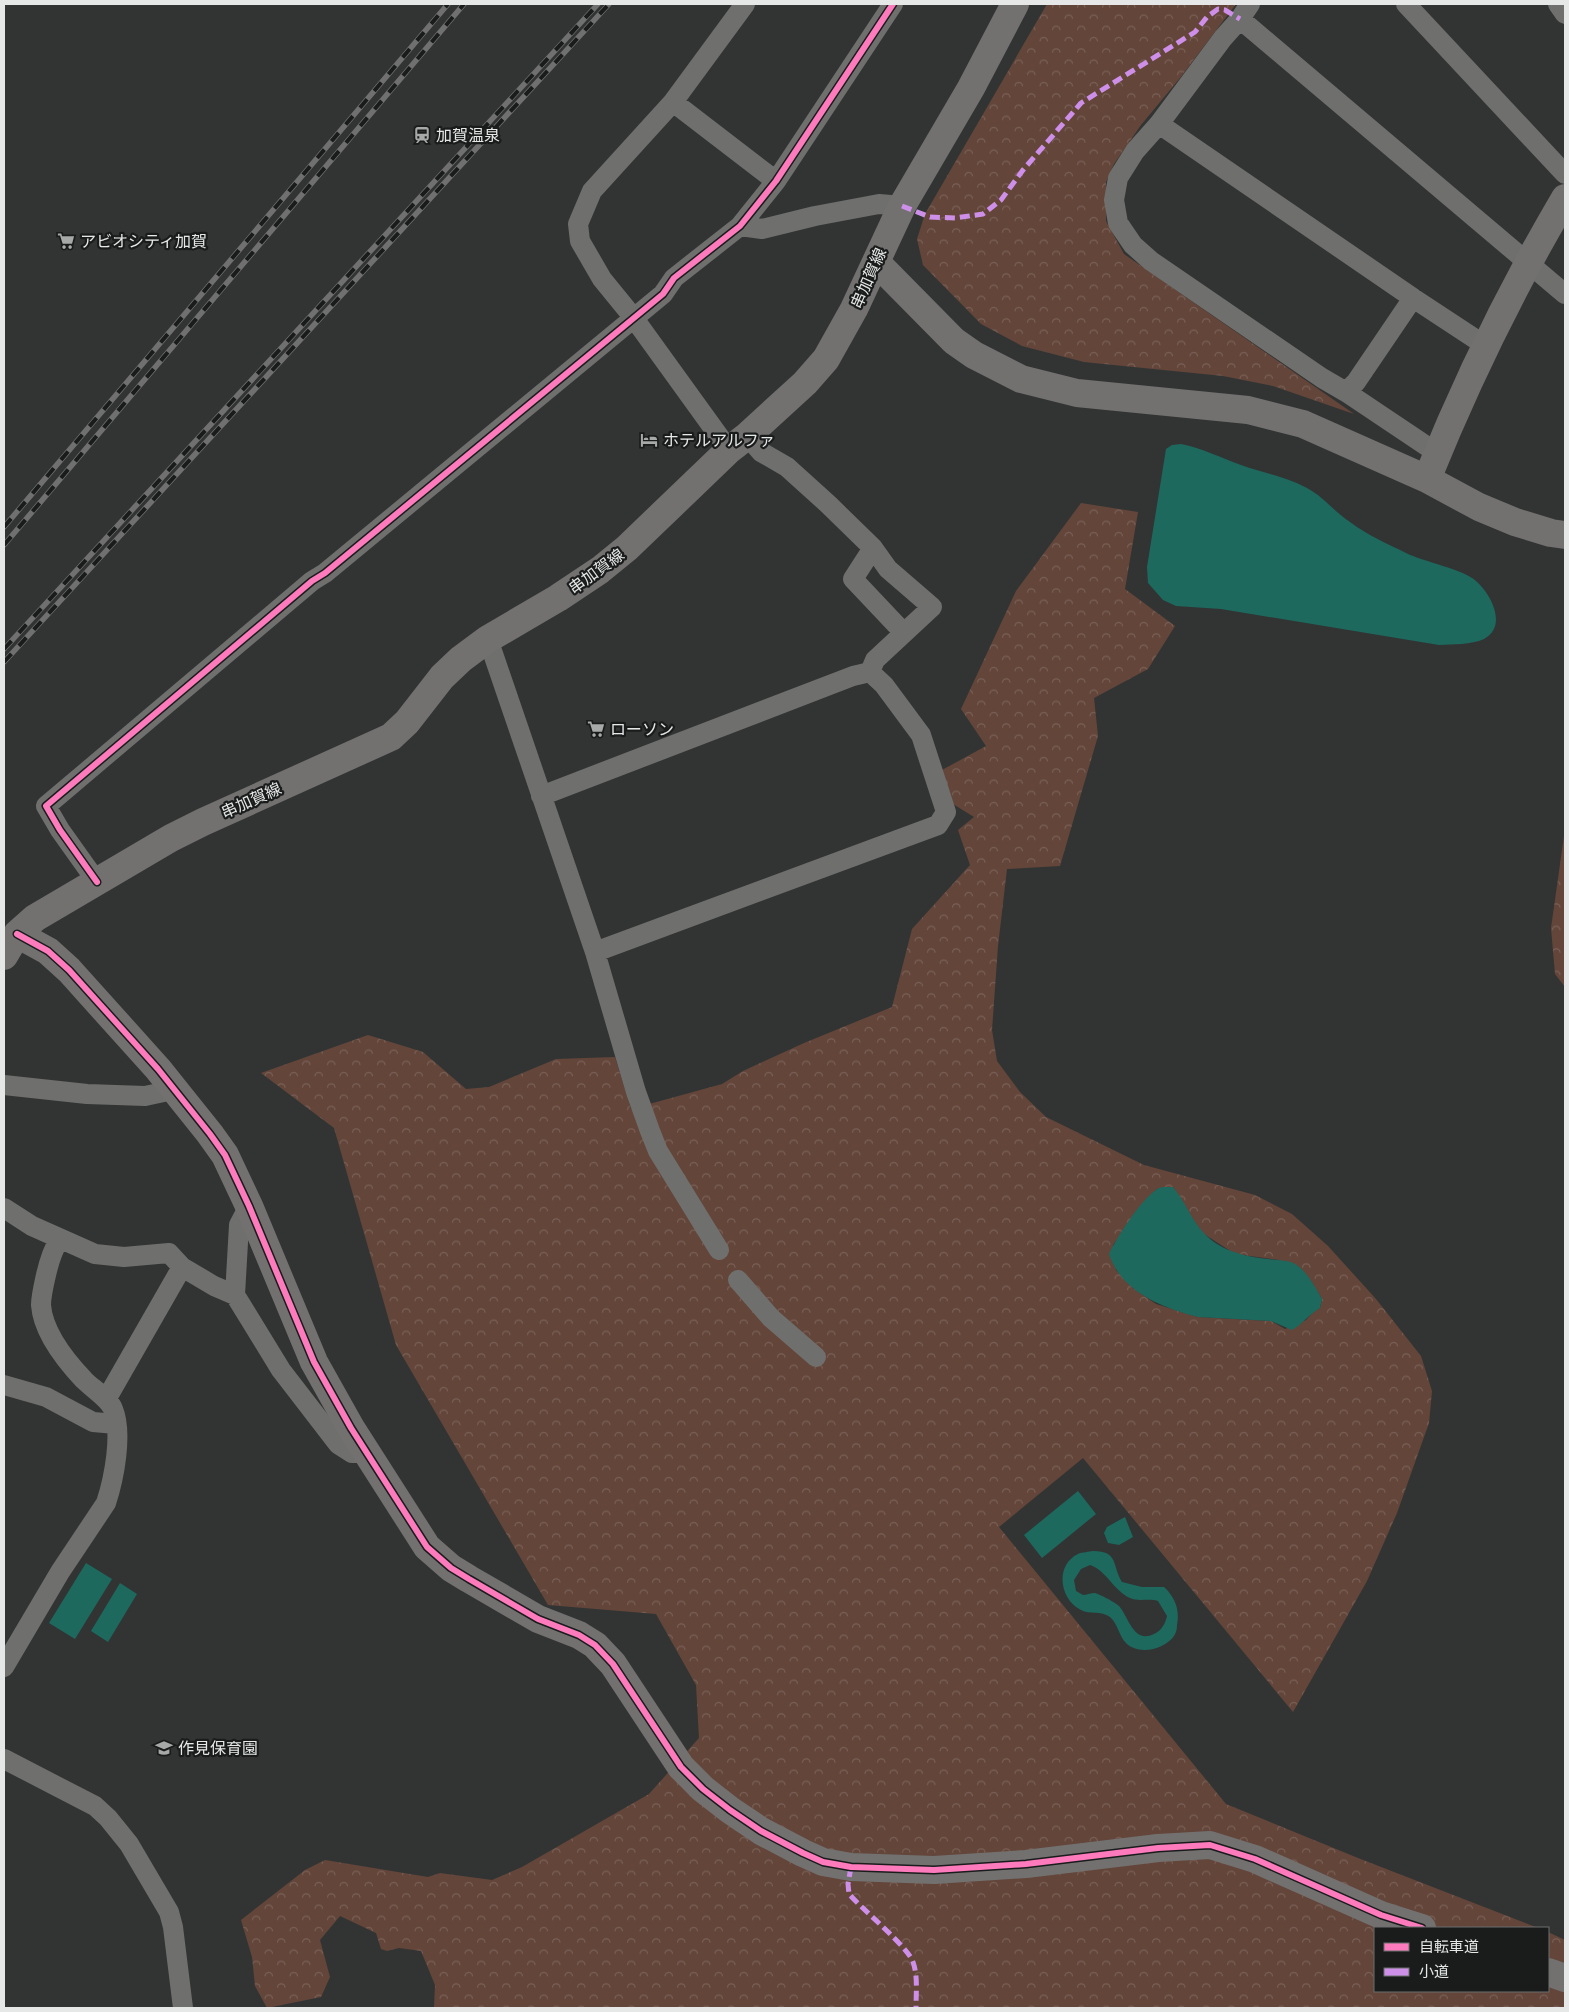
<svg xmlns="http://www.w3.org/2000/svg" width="1569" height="2012" viewBox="0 0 1569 2012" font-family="Karla,'Noto Sans JP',sans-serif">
<defs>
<pattern id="forest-crowns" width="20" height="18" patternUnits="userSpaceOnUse" patternTransform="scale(1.25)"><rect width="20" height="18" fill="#63453a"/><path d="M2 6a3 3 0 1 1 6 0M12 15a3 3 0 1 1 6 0" fill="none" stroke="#796056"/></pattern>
</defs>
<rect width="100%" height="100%" fill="#323433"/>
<path fill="url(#forest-crowns)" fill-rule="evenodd" d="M1047,4H1236L1180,78L1141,125L1114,164L1106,182V221L1124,254L1354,414L1273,386L1223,376L1084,362L1022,346L981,324L923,265L917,239L925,214Z
M1081,503L1138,512L1125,589L1175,626L1148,669L1094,698L1098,736L1060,866L1007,869L998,946L992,1030L997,1061L1020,1092L1046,1117L1144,1165L1255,1195L1292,1214L1328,1246L1376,1299L1421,1356L1432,1391L1429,1423L1397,1513L1367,1581L1293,1712L1083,1458L999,1527L1226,1804L1358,1858L1538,1928H1375V1991H1548V1932L1565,1940V2008H434L435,1985L421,1951L399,1948L387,1951L381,1949L376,1933L340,1916L320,1940L330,1977L321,1997L267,2008L255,1986L252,1957L241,1920L305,1870L325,1860L428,1877L440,1873L492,1880L522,1867L649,1794L699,1738L696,1685L656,1614L548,1605L396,1345L334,1128L261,1073L368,1035L423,1052L466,1089L489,1087L556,1059L615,1057L631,1109L722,1084L743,1071L804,1043L892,1007L912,929L970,865L958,830L974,817L953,804L942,770L986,746L961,709L1016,591ZM1173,1187L1195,1224L1204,1234L1235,1254L1279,1260L1310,1280L1322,1299L1320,1308L1314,1311L1306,1320L1285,1329L1271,1321L1198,1317L1156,1304L1133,1288L1116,1270L1113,1245L1141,1207L1157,1189Z
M1565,829V987L1555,974L1551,928Z"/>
<path fill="#1d695e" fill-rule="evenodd" d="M1181,444C1202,448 1221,458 1241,465C1265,474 1290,477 1312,491C1326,500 1336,513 1350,522C1367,535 1388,544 1406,553C1424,562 1463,569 1476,581C1491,594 1508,626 1484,639C1471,645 1453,644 1439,645L1221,609L1176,606L1163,600L1148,583L1147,567L1166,449L1172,445Z
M1167,1187H1173C1190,1208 1193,1228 1217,1244C1233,1254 1250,1257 1268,1259C1275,1260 1284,1260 1291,1262C1305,1267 1315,1287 1322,1299L1320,1308C1309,1314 1303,1324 1292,1330L1271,1321L1198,1317C1163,1308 1121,1292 1109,1254C1117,1237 1140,1201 1156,1190C1159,1187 1163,1187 1167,1187Z
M1078,1491L1096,1514L1042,1558L1024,1535Z
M1125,1517L1133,1537L1119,1545L1108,1543L1104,1533L1107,1527Z
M1093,1551C1119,1551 1112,1566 1122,1582L1142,1587H1164C1175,1597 1180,1610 1177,1625C1177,1629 1176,1633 1174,1636C1165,1649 1139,1656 1126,1643C1119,1636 1118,1624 1110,1617C1101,1610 1090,1615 1081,1610C1059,1599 1055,1565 1078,1554C1082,1552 1089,1552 1093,1551ZM1090,1565C1107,1571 1113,1590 1130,1598C1138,1602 1149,1598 1158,1601L1167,1616C1165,1624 1162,1630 1154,1634C1133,1644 1129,1617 1119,1606C1115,1602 1099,1594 1095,1593C1091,1593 1086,1595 1083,1595L1076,1591L1074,1580L1081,1569Z
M86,1563L112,1579L75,1639L49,1623Z
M120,1583L137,1594L108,1642L91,1631Z"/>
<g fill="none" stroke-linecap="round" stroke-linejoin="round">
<path stroke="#6f6f6e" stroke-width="20" d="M1250,4L1240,19L1223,38L1159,124L1135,151L1118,178L1114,200L1118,223L1133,245L1151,261L1322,378L1346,392L1356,382L1413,298L1486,346
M1406,4L1565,174
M1558,4L1565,14
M1240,19L1565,294
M673,102L776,181
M1159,124L1413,298
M740,226L762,229L815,216L879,204L902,206
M1346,392L1437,453
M747,436L761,452L787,467L829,505L873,548L888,569L932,607L875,660L870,672
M729,450L633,317L602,279L580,241L578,224L592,191L673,102L745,4
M873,548L853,579L904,633
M488,639L595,952L636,1092L650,1131L658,1151L719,1250
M541,796L853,676L870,672
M97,882L60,830L46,806L312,581L325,573L663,294L674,278L740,226L776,181L893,4
M595,952L938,825L946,812L921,735L884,685L870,672
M4,1085L87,1094L145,1096L173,1090
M4,1208L32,1226L95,1254L124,1257L169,1253L182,1267L214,1286L235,1295L281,1370L338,1444L352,1453H367
M738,1280L771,1318L816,1357
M235,1295L239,1225L249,1206
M4,1385L46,1397L93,1422L116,1424
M107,1398L182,1267
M4,1667L60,1572L106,1503C114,1479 123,1433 113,1409C109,1399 93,1389 84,1380C66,1361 43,1332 41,1305C41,1296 44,1284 46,1275C49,1262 52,1251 59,1240
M4,1759L95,1806L108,1818L129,1844L169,1912L173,1927L183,2008"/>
<path stroke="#727170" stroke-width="28" d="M876,262L954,341L974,355L1021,379L1077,393L1248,410L1303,424L1427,479L1479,507L1515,522L1551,533L1565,535
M1427,479C1466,382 1512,288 1565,198
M17,934L48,951L69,970L158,1069L210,1134L225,1155L249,1206L314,1362L351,1428L427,1547L451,1568L469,1579L538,1619L579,1635L595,1645L613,1664L681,1767L703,1789L730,1810L761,1831L803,1853L823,1862L851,1867L934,1870L1026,1864L1158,1848L1210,1845L1255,1859L1381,1915L1422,1928
M4,956L17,934L35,918L171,838L203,822L391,737L407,722L442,677L461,659L488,639L558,598L600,570L627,548L729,450L747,436L805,383L826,359L854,309L902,206L971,88L1015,4
M1548,1972L1565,1978"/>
<g stroke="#6f706f" stroke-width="5.5">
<path id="rail" d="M4,527L448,4
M4,545L464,4
M4,649L598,4
M4,662L609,4"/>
</g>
<use href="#rail" stroke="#1a1c1c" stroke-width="4" stroke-dasharray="11" stroke-linecap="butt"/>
<path stroke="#ce8fe9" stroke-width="5" stroke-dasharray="10 5" stroke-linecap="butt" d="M902,206L930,217L955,218L983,214L1001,200L1023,170L1081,103L1195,32L1207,17L1218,9L1225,10L1240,19
M851,1867L848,1884L849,1894C862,1909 908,1947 913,1962C918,1976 916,1993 916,2008"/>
<g stroke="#1a1c1c" stroke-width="9">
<path id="cycleway" d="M97,882L60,830L46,806L312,581L325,573L663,294L674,278L740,226L776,181L893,4
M17,934L48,951L69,970L158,1069L210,1134L225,1155L249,1206L314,1362L351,1428L427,1547L451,1568L469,1579L538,1619L579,1635L595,1645L613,1664L681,1767L703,1789L730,1810L761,1831L803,1853L823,1862L851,1867L934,1870L1026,1864L1158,1848L1210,1845L1255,1859L1381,1915L1422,1928"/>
</g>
<use href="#cycleway" stroke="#fd7abc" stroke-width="6"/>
</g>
<defs>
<g id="station-bare" transform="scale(1.35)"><path d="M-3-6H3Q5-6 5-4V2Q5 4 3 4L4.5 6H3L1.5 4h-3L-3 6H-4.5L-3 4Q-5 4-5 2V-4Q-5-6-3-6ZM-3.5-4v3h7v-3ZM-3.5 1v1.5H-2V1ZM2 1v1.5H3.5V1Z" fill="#a6a9a8" stroke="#1a1c1c" stroke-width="2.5" paint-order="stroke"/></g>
<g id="supermarket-bare" transform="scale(1.35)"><path d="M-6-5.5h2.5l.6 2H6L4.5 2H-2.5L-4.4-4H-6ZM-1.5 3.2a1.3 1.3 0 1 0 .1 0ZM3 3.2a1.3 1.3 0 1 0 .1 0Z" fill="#a6a9a8" stroke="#1a1c1c" stroke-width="2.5" paint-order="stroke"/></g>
<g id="hotel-bare" transform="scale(1.35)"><path d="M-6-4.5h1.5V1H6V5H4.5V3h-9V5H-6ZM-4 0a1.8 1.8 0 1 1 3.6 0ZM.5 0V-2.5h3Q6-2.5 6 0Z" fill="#a6a9a8" stroke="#1a1c1c" stroke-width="2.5" paint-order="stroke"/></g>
<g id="school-bare" transform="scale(1.35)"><path d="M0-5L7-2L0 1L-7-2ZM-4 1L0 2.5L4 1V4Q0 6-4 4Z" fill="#a6a9a8" stroke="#1a1c1c" stroke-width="2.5" paint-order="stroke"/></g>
</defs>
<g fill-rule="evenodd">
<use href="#station-bare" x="422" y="135"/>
<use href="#supermarket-bare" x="66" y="241"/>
<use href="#hotel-bare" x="649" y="440"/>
<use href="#supermarket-bare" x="596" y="729"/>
<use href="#school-bare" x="164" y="1748"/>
</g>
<g text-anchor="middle" stroke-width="4.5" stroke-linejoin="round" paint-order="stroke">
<g font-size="16" fill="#e5e8e7" stroke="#1a1c1c" text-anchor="start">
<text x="436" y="141">加賀温泉</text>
<text x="80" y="247">アビオシティ加賀</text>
<text x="663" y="446">ホテルアルファ</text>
<text x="610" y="735">ローソン</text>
<text x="178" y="1754">作見保育園</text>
</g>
<g font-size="16" fill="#e5e8e7" stroke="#1a1c1c">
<text transform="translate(868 278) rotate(-66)" y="6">串加賀線</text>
<text transform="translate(596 571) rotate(-36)" y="6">串加賀線</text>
<text transform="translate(251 800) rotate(-24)" y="6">串加賀線</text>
</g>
</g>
<rect width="1569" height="2012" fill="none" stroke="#e5e8e7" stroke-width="10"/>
<rect x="1374" y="1927" width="175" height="65" fill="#1a1c1c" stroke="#6b6e6d"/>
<rect x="1384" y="1943" width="25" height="8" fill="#fd7abc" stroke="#6b6e6d"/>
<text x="1419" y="1952" font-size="15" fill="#e5e8e7">自転車道</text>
<rect x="1384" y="1968" width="25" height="8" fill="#ce8fe9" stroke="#6b6e6d"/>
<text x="1419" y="1977" font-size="15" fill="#e5e8e7">小道</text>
</svg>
